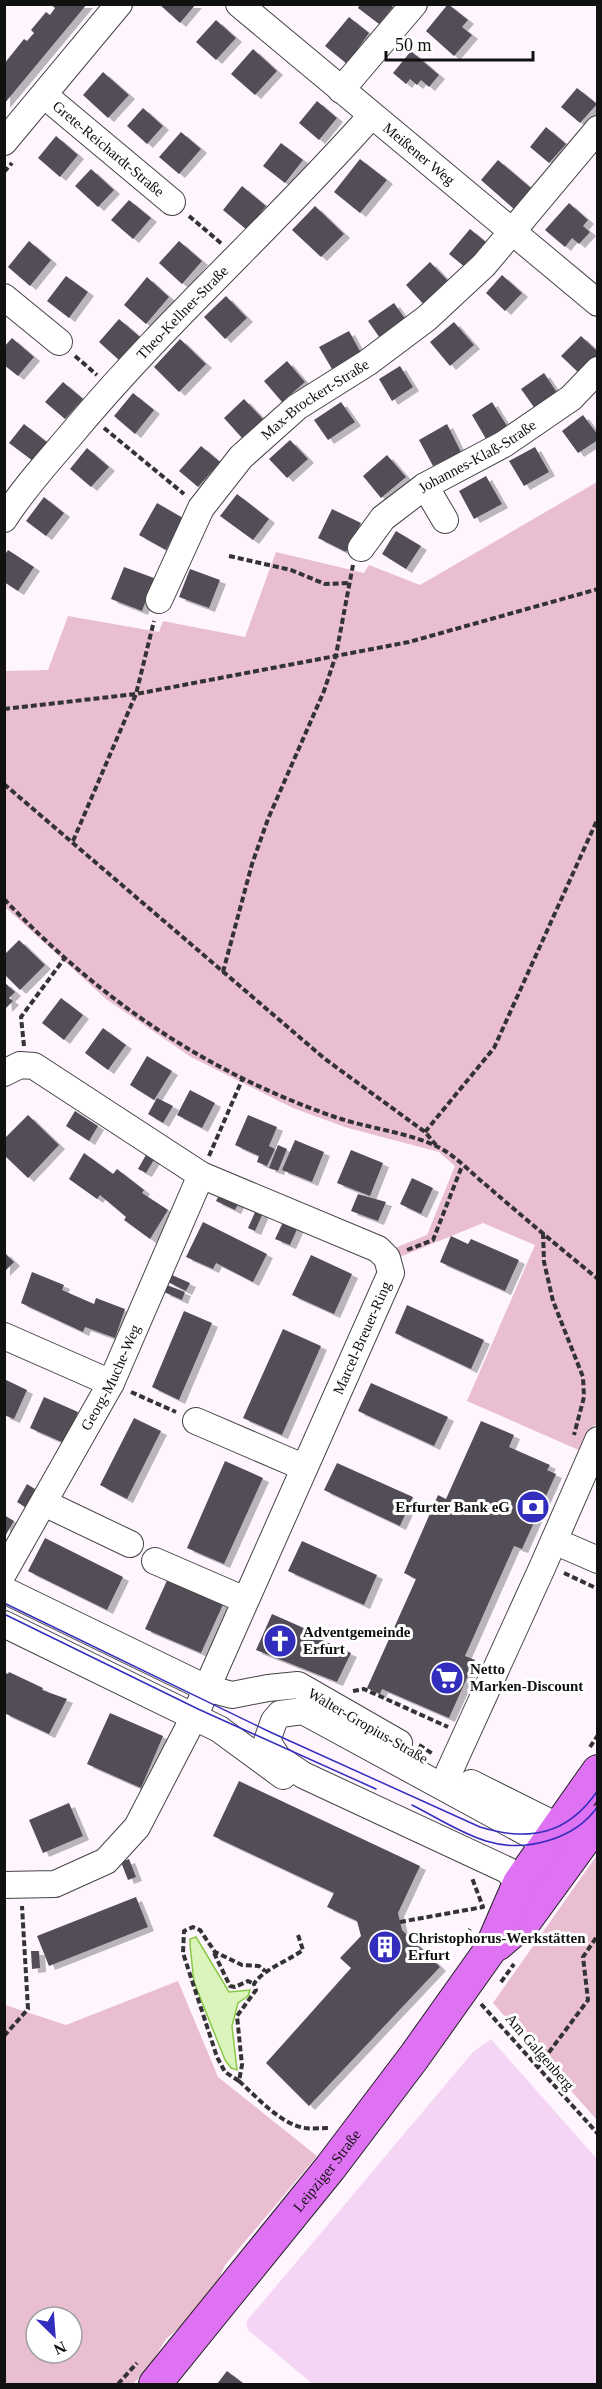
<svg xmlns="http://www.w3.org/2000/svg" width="602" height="2389" viewBox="0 0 602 2389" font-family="Georgia,serif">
<defs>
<filter id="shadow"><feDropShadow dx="6" dy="4" stdDeviation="0" flood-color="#0004"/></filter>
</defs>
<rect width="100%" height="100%" fill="#fef5ff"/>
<path fill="#f4d5f4" d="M491,2039L597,2159V2384H313L248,2330L246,2322L473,2052Z"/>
<path fill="#e9bed1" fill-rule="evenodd" d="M597,482L598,1426L594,1425L581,1451L467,1401L535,1245L483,1223L395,1259L392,1249L427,1235L455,1166L439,1152L348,1128L293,1108L191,1057L106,999L5,907L4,671L48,670L68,616L159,632L163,621L245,637L276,552L364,573L369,565L420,585Z
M597,1855V2120L493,2003Z
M178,1981L218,2077L317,2156L225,2265L216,2286L181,2326L166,2339L151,2364L133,2384H5V2005L66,2025ZM36,2317H72V2353H36Z"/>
<path fill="#daf4bb" stroke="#88c945" stroke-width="1.5" d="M196,1937L229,1992L250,1990L248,1996L238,2003L232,2026L237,2070L231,2068L225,2060L194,1982L190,1945V1939Z"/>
<path fill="#534d59" filter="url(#shadow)" d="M50,4H87L4,104V64L24,39L27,41L34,33L31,30L46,12L50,15L55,8Z
M159,4H196L180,23Z
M360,4H390L393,7L379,24L358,8Z
M448,4L468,20L462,27L472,35L454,56L426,31Z
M349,17L369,33L347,64L325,46Z
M216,20L236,38L216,60L196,42Z
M253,49L277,71L255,95L231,74Z
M411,51L439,75L429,87L421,80L417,85L410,79L406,84L393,73Z
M103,72L129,95L108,118L83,95Z
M577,88L597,104L580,123L561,107Z
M317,101L337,118L319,140L299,123Z
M143,108L163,126L147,144L127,126Z
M546,127L566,144L549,163L530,147Z
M181,132L201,149L179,174L159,157Z
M56,136L78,155L60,177L38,158Z
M281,143L303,160L285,183L263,166Z
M360,159L387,180L360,213L334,192Z
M498,160L531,188L514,209L481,180Z
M91,169L114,190L98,207L75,186Z
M242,186L266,206L247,230L223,210Z
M129,200L151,218L133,239L111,220Z
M569,203L588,220L583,226L590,232L579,244L572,238L565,247L545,230Z
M315,206L344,234L321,257L292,230Z
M470,229L487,243L466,268L449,254Z
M29,241L51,260L30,286L8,267Z
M179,241L202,261L182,284L159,263Z
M430,262L451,284L426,307L406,285Z
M502,275L522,293L505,311L486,293Z
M66,276L88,292L69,318L47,301Z
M147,277L169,297L146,324L124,305Z
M226,296L247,318L225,339L204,317Z
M394,303L408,323L382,341L368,321Z
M119,319L140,337L119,360L99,342Z
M454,322L474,345L450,366L430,342Z
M349,331L361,353L332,369L319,347Z
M581,336L598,352V358L581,375L561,356Z
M12,338L34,357L18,376L4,365V347Z
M180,339L206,364L179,392L154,367Z
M287,361L305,382L282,402L264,381Z
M400,366L413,387L392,401L379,379Z
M544,373L558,394L536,410L521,389Z
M63,382L83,399L65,419L45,402Z
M133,393L154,410L135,434L114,416Z
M244,399L263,419L242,438L224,418Z
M341,402L355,422L328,440L314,420Z
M492,402L507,426L486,439L472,415Z
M583,415L598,435V440L578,453L562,431Z
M24,424L48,443L33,461L9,443Z
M447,424L461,452L433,466L419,440Z
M290,440L308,459L287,478L269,459Z
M201,446L220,462L198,487L179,471Z
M535,447L549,472L524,486L509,461Z
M87,448L109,467L91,487L70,469Z
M387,455L406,477L381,498L363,476Z
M486,476L502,504L474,519L459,491Z
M237,494L269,519L253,540L220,516Z
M44,497L64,513L46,536L26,521Z
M157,503L183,518L166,550L139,535Z
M332,509L361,523L346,552L318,538Z
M396,531L421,546L406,569L382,554Z
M8,550L34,567L18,591L4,582V556Z
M124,567L154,578L142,611L111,599Z
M190,569L220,580L209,608L179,597Z
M19,940L45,965L20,990L4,974V955Z
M4,982L15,992L9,998L13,1001L6,1008Z
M61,998L83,1015L64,1040L42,1023Z
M103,1028L126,1045L108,1070L85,1053Z
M147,1056L172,1071L154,1100L130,1085Z
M190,1090L215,1103L202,1128L177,1115Z
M157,1098L173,1106L163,1123L148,1114Z
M75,1111L98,1126L89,1141L66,1126Z
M28,1115L59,1145L28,1178L4,1155V1139Z
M248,1115L277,1127L269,1146L275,1149L267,1166L257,1162L259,1156L235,1145Z
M295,1140L324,1152L312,1182L282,1170Z
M278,1145L287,1149L278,1171L269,1168Z
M351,1150L383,1163L370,1196L337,1183Z
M84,1153L113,1174L117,1169L144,1190L142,1193L168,1210L150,1239L124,1220L126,1217L100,1195L97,1199L69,1179Z
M147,1153L155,1158L146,1173L138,1169Z
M412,1178L433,1188L421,1214L400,1204Z
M220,1193L239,1202L235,1210L216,1201Z
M358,1194L386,1202L378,1221L351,1211Z
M256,1210L263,1213L255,1231L248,1228Z
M284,1220L298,1227L290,1245L275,1239Z
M203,1222L267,1254L253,1282L216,1263L213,1269L186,1257Z
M451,1236L468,1244L471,1239L519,1260L505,1291L440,1262Z
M4,1252L14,1262L4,1272Z
M311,1255L352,1274L334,1314L292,1295Z
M32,1272L64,1285L62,1290L94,1304L96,1298L125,1309L115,1338L85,1327L83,1332L21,1303Z
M172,1275L190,1283L186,1291L168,1282Z
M167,1285L185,1292L182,1300L164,1292Z
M407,1305L484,1340L471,1369L395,1333Z
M184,1311L212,1323L179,1400L152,1387Z
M283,1329L321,1346L282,1435L243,1418Z
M4,1379L27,1390L14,1419L4,1415Z
M371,1383L448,1417L434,1446L358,1411Z
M44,1397L78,1412L64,1443L30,1428Z
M134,1418L161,1431L127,1499L100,1485Z
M481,1421L514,1435L509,1447L550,1465L547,1470L556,1474L522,1549L514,1546L465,1656L475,1660L449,1718L382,1689L380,1694L367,1688L416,1579L404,1573L438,1495L446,1499Z
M225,1461L263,1478L224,1564L187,1548Z
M337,1463L413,1497L400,1526L324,1490Z
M27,1484L38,1491L28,1509L17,1502Z
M4,1515L14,1521L4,1538Z
M45,1538L123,1577L107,1610L28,1571Z
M302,1541L377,1575L364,1605L288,1571Z
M169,1576L225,1600L201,1653L145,1629Z
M272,1614L306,1629L304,1632L351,1653L337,1682L256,1650Z
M4,1672L8,1674L9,1672L43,1688L42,1690L67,1699L49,1734L4,1713Z
M110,1713L163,1736L141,1788L87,1764Z
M239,1781L420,1866L398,1913L402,1930L440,1967L309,2106L266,2063L351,1968L340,1958L361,1936L357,1921L327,1907L334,1893L213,1836Z
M69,1803L83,1836L43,1853L29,1820Z
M129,1859L136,1877L128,1880L121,1862Z
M136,1897L148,1927L49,1966L37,1936Z
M31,1951H39L40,1968L32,1969Z
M227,2371L244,2384H217Z"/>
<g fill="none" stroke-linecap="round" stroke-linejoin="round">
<g stroke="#444" stroke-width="28">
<g id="minor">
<path id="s1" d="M239,4L598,303"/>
<path d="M341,90L414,4"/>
<path id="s2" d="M44,95L172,202"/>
<path d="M4,142L119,4"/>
<path d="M4,297L59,342"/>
<path d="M425,486L445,520"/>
<path id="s3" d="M4,519C23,489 47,463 69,437C163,323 274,226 371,116"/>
<path id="s4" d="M361,548L383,518L425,486L504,444L571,398L598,370"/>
<path id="s5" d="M159,600L201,508L241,457L297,407L367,363L427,318L484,265L598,129"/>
<path d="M4,1073L20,1065L34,1066L201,1175L378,1249L387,1258L391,1273L194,1717L137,1827L106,1861L55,1884L4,1885"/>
<path d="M4,1336L111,1383"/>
<path d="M196,1421L303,1467"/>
<path d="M44,1503L130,1544"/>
<path d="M554,1541L598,1560"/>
<path d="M155,1561L245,1600"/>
<path id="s6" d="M4,1572L111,1383L201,1175"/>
<path d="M4,1590L206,1688L232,1695L268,1688L298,1685L399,1743"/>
<path d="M4,1624L219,1729L283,1776"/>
<path d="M449,1772L542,1568L598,1440"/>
<path d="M471,1783L559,1827L564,1843"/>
<path d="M523,1902L519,1883L507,1870L303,1775L278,1758L267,1741L274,1721L280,1714L303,1711L531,1835L548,1841L567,1840"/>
</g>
</g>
<g stroke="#222" stroke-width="34">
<g id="major">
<path d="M498,1944L526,1920L598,1821"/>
<path id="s7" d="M155,2384L330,2168L414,2057L490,1950L519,1883L598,1771"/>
</g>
</g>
<path stroke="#333" stroke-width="4" stroke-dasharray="6 3" stroke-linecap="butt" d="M4,172L12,163
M189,216L222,244
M75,356L97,375
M104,428L184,494
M229,556L291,570L325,584L349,583
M4,709L136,694L409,642L598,589
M4,784L325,1059L425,1132L436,1145
M73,841L136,694L154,621
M4,899C99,999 205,1072 335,1117C367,1128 406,1132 436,1146C454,1154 471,1173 486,1185C523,1217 560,1248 598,1279
M223,972L252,864L268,819L324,691L336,655L353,565
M24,1046L21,1017L64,959
M425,1132L494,1048L598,818
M209,1156L242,1080
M543,1233L544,1262L553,1301L583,1377L584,1397L574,1435
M407,1250L433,1240L462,1166
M131,1392L176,1412
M564,1573L598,1589
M353,1691L364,1689L448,1727
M419,1745L433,1754
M590,1747L598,1735
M400,1922L483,1907L472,1878
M298,1935L303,1950C288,1961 262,1970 254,1984L256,1990L237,2016L242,2065L239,2081C257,2097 280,2124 305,2128C313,2129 322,2128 329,2128
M460,1945L470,1929
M214,1953L230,1986L235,1987L248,1981L254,1984
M501,1982L514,1964
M481,2004L598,2134
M4,2036L28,2009L22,1906
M538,2067L588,2000L583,1957L598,1935
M239,2081L225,2072L217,2057L183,1953L184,1931L193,1927L200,1930L215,1952L242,1965L259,1966L265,1971
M118,2384L137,2363"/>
<use href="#minor" stroke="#fff" stroke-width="26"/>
<use href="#major" stroke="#df71f3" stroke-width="32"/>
<path stroke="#332dbd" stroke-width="1.5" d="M4,1603L270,1732L480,1827C529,1842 568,1835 598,1790
M4,1614L198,1709L376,1789
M412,1805C436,1817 460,1833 486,1841C524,1853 575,1840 598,1806"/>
</g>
<defs>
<g id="bank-disc" transform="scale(1.725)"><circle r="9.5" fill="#332dbd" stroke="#fff"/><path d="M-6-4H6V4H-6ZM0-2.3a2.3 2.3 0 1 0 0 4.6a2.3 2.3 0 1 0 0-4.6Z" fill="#fff"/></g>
<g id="church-disc" transform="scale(1.725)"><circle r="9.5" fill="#332dbd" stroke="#fff"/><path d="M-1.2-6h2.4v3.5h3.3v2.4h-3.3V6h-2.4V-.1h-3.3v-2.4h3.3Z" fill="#fff"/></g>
<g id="supermarket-disc" transform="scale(1.725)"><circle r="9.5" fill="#332dbd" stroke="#fff"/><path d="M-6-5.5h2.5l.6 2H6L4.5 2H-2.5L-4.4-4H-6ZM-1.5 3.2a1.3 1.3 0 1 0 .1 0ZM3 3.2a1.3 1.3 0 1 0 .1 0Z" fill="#fff"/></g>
<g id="building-disc" transform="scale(1.725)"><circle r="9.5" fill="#332dbd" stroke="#fff"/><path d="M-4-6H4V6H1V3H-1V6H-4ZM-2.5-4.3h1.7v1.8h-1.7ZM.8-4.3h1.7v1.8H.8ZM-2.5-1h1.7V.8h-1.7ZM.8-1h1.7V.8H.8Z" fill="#fff"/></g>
</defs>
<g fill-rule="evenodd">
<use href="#bank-disc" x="533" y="1507"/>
<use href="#church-disc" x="280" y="1641"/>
<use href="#supermarket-disc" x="447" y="1678"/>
<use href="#building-disc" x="385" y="1947"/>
</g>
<g text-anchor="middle" stroke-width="6" stroke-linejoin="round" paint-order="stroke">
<g font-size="15" fill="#111" stroke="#fff">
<text dy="5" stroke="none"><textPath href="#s2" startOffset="84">Grete-Reichardt-Straße</textPath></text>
<text dy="5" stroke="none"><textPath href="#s1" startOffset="234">Meißener Weg</textPath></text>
<text dy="5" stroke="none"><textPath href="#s3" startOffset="273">Theo-Kellner-Straße</textPath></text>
<text dy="5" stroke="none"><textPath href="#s5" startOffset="260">Max-Brockert-Straße</textPath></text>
<text dy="5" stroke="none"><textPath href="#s4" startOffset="150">Johannes-Klaß-Straße</textPath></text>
<text transform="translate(362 1338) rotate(-66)" y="5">Marcel-Breuer-Ring</text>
<text dy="5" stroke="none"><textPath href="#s6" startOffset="222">Georg-Muche-Weg</textPath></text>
<text transform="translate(368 1726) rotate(30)" y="5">Walter-Gropius-Straße</text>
<text transform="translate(540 2052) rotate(49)" y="5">Am Galgenberg</text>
<text dy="5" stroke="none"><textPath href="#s7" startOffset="274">Leipziger Straße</textPath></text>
</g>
<g font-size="15" font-weight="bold" fill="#111" stroke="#fff" text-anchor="start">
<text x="510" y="1512" text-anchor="end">Erfurter Bank eG</text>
<text x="303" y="1637">Adventgemeinde<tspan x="303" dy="17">Erfurt</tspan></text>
<text x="470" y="1674">Netto<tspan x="470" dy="17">Marken-Discount</tspan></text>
<text x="408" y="1943">Christophorus-Werkstätten<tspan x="408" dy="17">Erfurt</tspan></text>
</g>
</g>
<rect width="602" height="2389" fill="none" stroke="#111111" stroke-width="12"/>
<g transform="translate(54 2335) rotate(155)"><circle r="28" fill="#ffffff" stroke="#a0a0a0" stroke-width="1.5"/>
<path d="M0-4.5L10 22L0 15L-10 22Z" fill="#332dbd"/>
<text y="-9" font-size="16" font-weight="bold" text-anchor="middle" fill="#111111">N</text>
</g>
<path d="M386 51v9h147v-9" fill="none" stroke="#111111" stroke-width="3"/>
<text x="395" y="51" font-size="18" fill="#111111" stroke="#ffffff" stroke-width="4.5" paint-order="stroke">50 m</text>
</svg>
